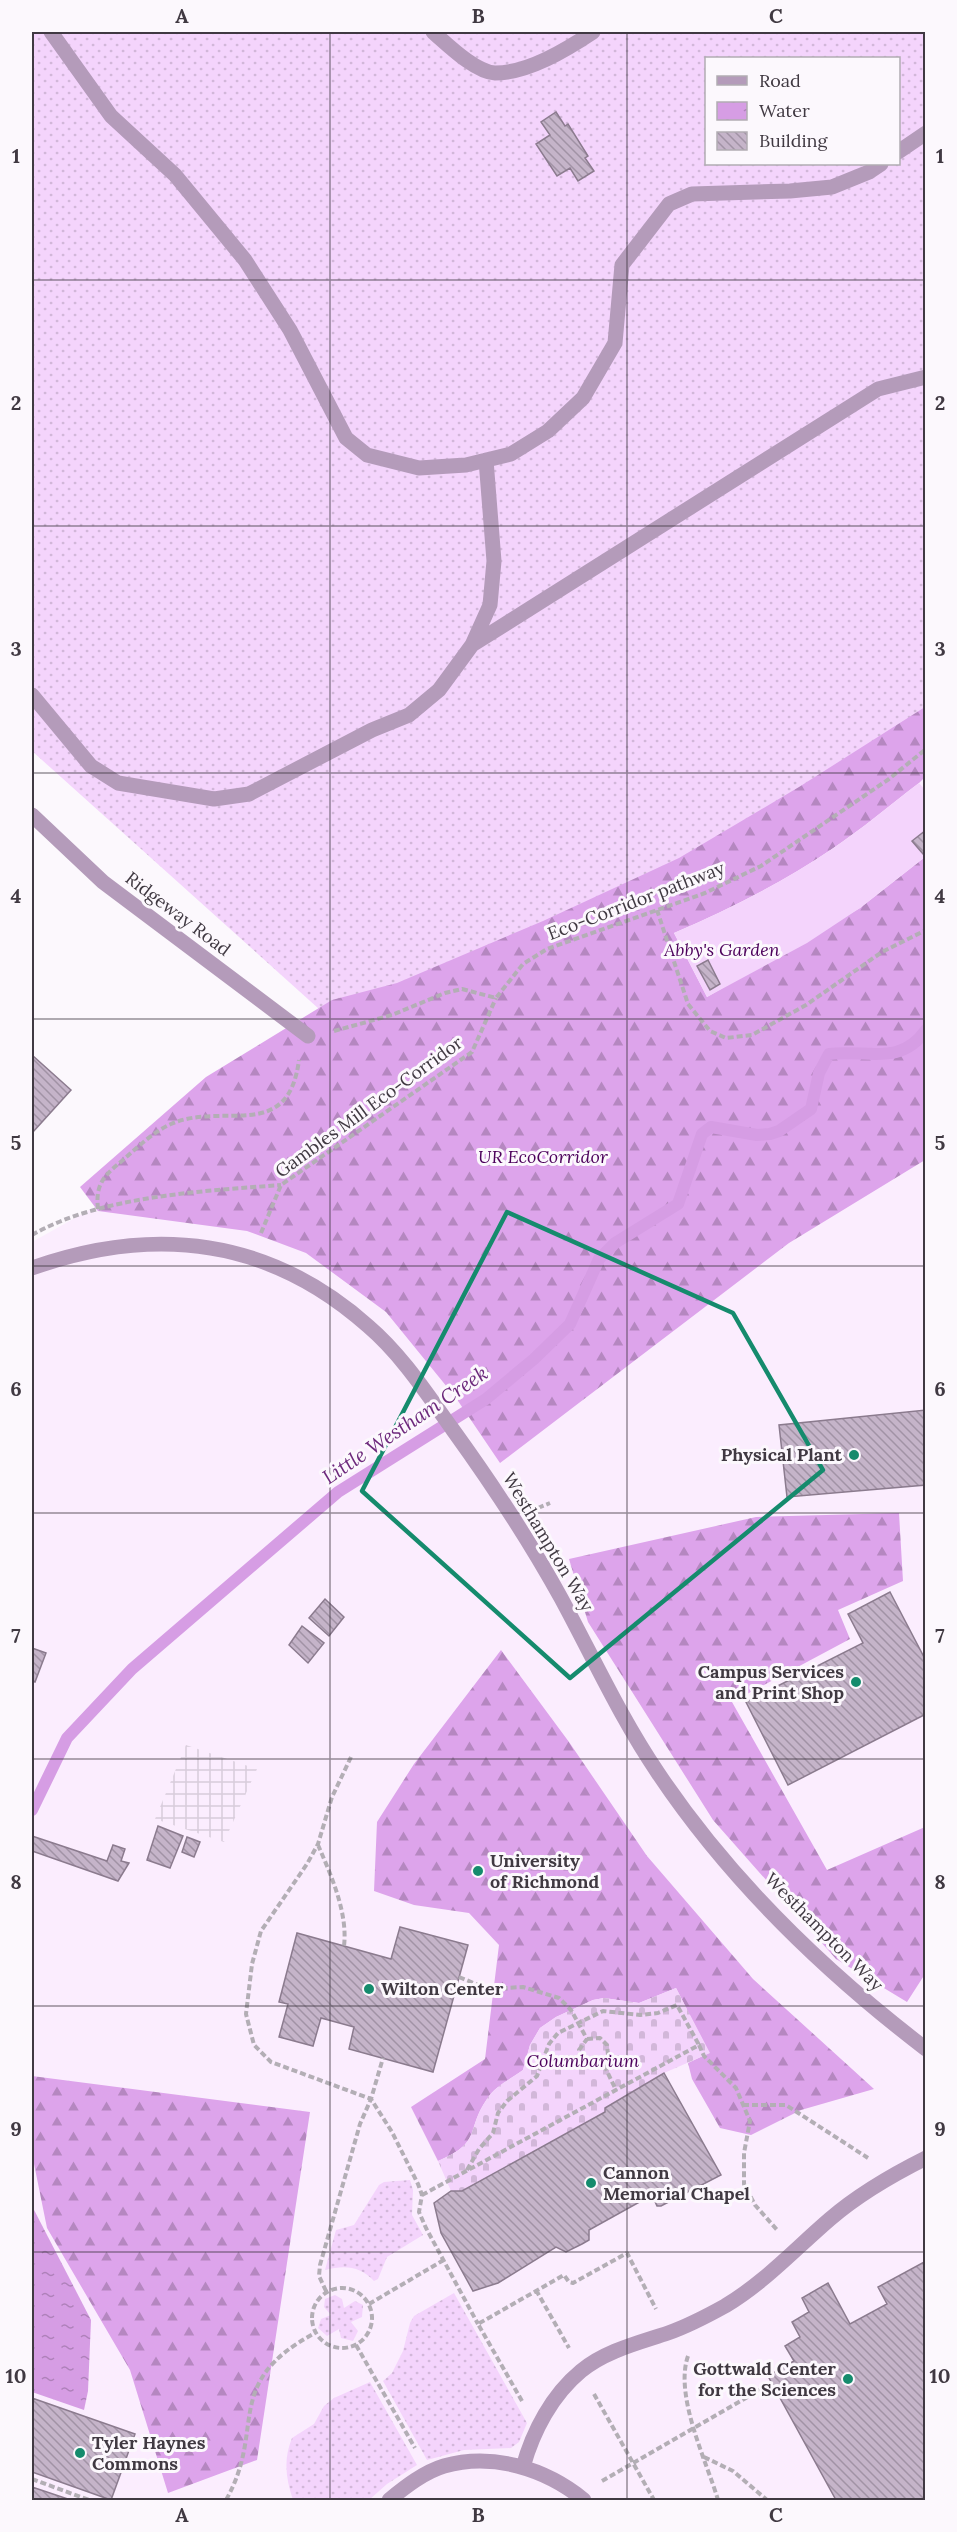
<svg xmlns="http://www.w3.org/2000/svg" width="957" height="2532" viewBox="0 0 957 2532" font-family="Lora,serif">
<defs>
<pattern id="industrial-grid" width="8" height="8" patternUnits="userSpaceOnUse" patternTransform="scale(1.5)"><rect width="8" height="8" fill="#fbedfe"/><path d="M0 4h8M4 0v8" fill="none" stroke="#d8ccdb"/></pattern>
<pattern id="grass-dots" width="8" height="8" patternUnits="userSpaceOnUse" patternTransform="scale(1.5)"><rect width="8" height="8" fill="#f4d4fc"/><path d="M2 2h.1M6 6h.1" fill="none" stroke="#d2b7d9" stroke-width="1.8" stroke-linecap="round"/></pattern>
<pattern id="forest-firs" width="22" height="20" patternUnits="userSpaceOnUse" patternTransform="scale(1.5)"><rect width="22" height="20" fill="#dda4eb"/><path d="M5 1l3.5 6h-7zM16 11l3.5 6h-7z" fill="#b587c0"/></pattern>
<pattern id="cemetery-stones" width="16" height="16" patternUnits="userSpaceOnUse" patternTransform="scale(1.5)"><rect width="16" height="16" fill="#f4d4fc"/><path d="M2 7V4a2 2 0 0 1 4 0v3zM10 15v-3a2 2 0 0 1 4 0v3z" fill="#d2b7d9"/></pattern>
<pattern id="water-ripples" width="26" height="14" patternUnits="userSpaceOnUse" patternTransform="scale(1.5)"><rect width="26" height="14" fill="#d69de4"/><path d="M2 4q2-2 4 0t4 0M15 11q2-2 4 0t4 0" fill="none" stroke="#af81ba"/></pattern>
<pattern id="building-back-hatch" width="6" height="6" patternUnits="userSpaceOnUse" patternTransform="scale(1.5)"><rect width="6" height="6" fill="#c5b4c9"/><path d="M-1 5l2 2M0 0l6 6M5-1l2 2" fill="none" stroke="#a193a5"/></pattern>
</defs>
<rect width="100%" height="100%" fill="#fcf8fd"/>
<path fill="#fbedfe" d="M925,744V2500H32V1242Z"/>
<path fill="url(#industrial-grid)" d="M186,1745L257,1769L224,1842L155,1819Z"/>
<path fill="url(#grass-dots)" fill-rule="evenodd" d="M32,32H925V739L353,1032L319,1009L32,751ZM706,58H898V164H706Z
M410,2180L413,2190L412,2215L423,2235L387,2257L378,2279L374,2281C360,2266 345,2265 325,2270L336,2230L354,2225L379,2185L384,2182Z
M454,2293L527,2423L519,2442L511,2448L464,2450L427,2460L383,2381L392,2373L403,2351L410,2323L414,2316Z
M335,2295L342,2299L344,2308L355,2301L363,2305L362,2317L351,2322L358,2331L353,2341L341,2338L339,2329L327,2336L318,2328L321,2319L331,2315L324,2307L325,2299Z
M370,2382L417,2465L387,2484L369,2500H293C286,2479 283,2460 292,2438L314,2424L324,2406L334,2398Z"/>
<path fill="url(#forest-firs)" d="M925,707V777L919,783C890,805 862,829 832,849C782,883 729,909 674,933L707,997L860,908L925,857V1160L789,1243L500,1463L456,1398L386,1312L306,1253L247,1231L98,1211L80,1187L206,1077L332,1000L397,983L543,921L679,858L799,787Z
M899,1513L903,1581L838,1610L850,1639L732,1702L827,1870L925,1827V1974L907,2002L836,1959L713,1820L588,1622L569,1559L756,1517Z
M501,1650L569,1742L647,1856L753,1979L874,2089L801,2110L751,2135L720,2128L692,2079L688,2063L709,2053L676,1988L639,2003L604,1998L593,2000L556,2017L540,2028L530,2045L523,2070C511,2079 495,2086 487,2099C465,2131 483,2142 438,2161L411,2107L485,2059L499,1945L469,1913L414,1905L374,1891L377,1822L414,1764Z
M32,2076L310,2112L257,2460L168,2493L130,2370L47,2228L32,2154Z"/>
<path fill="url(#cemetery-stones)" d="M676,1988L710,2053L664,2073L606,2108L605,2112L462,2191H451L438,2161C483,2142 465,2131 487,2099C495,2086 511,2079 523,2070L530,2045L540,2028L556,2017L593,2000L604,1998L639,2003Z"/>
<path fill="#f4d4fc" d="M919,783L925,790V857L860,908L807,943L707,997L674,933C729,909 782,883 832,849C862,829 890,805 919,783Z"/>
<path fill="url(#water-ripples)" d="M32,2206L91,2320L88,2391L84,2410L32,2392Z"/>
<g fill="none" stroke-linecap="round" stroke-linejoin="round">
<path stroke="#d69de4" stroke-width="12" d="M32,1810L67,1738L132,1669L338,1492L486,1399L534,1359L570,1324L599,1259L615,1243L678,1204L702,1134L711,1127L757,1135L770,1134L779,1131L811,1109L819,1073L829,1054C867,1049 900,1067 926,1030"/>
</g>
<path fill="url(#building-back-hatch)" stroke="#8b7b8e" stroke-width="1.5" d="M556,112L565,126L568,124L588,156L585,158L594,171L578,181L570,168L557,176L536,144L550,135L541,122Z
M926,830V854L924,855L912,841Z
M708,960L720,984L710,990L697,966Z
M32,1055L71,1090L32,1133Z
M926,1410V1485L787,1497L779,1425Z
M890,1592L926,1661V1714L788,1785L746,1702L863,1643L848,1614Z
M325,1599L344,1617L329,1636L309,1618Z
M302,1626L324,1643L308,1663L289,1645Z
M32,1648L46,1653L35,1682L32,1681Z
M158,1826L183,1836L170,1868L147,1860Z
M32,1836L107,1861L113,1845L125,1849L121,1861L129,1863L118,1881L32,1851Z
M187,1837L200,1842L194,1857L182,1852Z
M400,1927L468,1945L433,2072L349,2049L354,2027L321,2018L313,2046L279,2037L288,2004L279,2002L297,1933L391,1959Z
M664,2073L721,2175L661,2206H657L652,2195L589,2230V2240L582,2244L566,2252L556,2247L498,2283L473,2291L441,2233L434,2203L451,2191H462L605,2112V2108Z
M926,2261V2500H836L768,2376L794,2361L785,2346L800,2337L792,2322L809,2312L802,2298L828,2283L850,2324L887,2304L878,2287Z
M32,2398L135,2434L111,2500L32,2472Z
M32,2487L68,2499V2500H32Z"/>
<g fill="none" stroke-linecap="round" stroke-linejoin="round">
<path stroke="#b3aeb5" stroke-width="4" stroke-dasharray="6 3" stroke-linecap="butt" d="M657,910L688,1004L710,1031L726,1038L752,1035L806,1005L882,952L926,930
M334,1031L392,1015L445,993L462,989L496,998L523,964L547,949L705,893L761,866L889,779L926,749
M98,1209C95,1183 105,1175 123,1160C138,1147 153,1132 171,1124C223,1101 288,1144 299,1060
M261,1233L281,1185L472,1052L496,998
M32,1235C100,1196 203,1191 281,1185
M538,1508L550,1503
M351,1757L332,1797L318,1844L307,1864L261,1931L252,1964L246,2014L254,2045L271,2062L371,2099L392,2132L418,2184L422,2195L419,2212L426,2228L478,2324
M318,1845C331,1875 348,1913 344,1946
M459,1977L488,1989L523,1987L559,1998L571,2010L587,2039L579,2050L581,2059L588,2066L603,2063
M587,2039L600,2038L607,2045L608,2055L603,2063L616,2090
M743,2105H786L868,2158
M467,2170L479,2149L493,2133L498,2113L507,2101L537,2076L549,2044L558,2033L603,2011L640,2015L658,2013L677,2005L699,2045
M422,2195L699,2045L704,2056L736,2088L750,2121L744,2153V2184L755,2205L778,2231
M312 2318a30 30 0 1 1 60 0a30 30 0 1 1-60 0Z
M536,2290L569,2348
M326,2291L319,2276L320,2265L360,2124L371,2099L383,2058
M369,2304L442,2261
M356,2345L415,2448
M688,2356C674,2396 707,2462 718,2500
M594,2394L654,2500
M522,2401L478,2324L564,2275L569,2282L573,2283L627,2253L656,2309
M704,2457L733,2471L767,2500
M32,2479L89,2500
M602,2481L772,2383
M226,2500C267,2428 221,2383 315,2333"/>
<path stroke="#b49bba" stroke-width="15" d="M51,32L111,116L175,175L245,260L290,330L346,438L367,455L419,468L466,465L511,454L548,431L583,398L615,343L622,265L669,204L692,194L790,191L832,187L869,172L881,164
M433,32C447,44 475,72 495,73C528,73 566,50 593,32
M898,152L926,133
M472,645L878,389L926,377
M32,695L91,766L118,783L214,799L249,794L372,730L409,715L439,690L472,645L490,605L494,561L486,460"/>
<path stroke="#b49bba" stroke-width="15" d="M523,2467C533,2431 552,2395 581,2371C605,2351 638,2343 668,2333C688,2326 707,2316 725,2306C765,2282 795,2249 830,2219C859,2194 892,2175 926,2158
M389,2500C405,2487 424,2472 444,2466C493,2452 546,2469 584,2500"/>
<path stroke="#b49bba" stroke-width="15" d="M32,815L103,882L308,1036
M32,1268C154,1225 269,1238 368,1326C402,1355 427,1394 453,1430C492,1484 529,1540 561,1598C593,1657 620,1717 658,1773C729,1879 824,1971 926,2049"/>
</g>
<path fill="none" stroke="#158b6d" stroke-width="4.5" stroke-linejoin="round" d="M507,1212L733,1313L823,1470L570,1678L362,1491Z"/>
<path fill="none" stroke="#403942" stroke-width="1.5" stroke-opacity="0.55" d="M330,32V2500M627,32V2500M32,280H926M32,526H926M32,773H926M32,1019H926M32,1266H926M32,1513H926M32,1759H926M32,2006H926M32,2252H926"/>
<g fill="#158b6d" stroke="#fcf8fd" stroke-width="2">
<circle cx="854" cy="1455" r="6"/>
<circle cx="856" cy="1682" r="6"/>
<circle cx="478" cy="1871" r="6"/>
<circle cx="369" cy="1989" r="6"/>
<circle cx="591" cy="2183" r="6"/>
<circle cx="848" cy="2379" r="6"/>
<circle cx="80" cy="2453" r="6"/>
</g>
<g text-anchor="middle" stroke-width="6" stroke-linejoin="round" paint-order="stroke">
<g font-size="18" fill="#403942" stroke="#fcf8fd">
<text transform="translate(636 901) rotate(-21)" y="6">Eco-Corridor pathway</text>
<text transform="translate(178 914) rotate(37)" y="6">Ridgeway Road</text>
<text transform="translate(369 1107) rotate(-36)" y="6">Gambles Mill Eco-Corridor</text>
<text transform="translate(548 1542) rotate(59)" y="6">Westhampton Way</text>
<text transform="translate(824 1932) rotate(45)" y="6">Westhampton Way</text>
</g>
<g font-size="18" font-style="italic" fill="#4c005b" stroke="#fcf8fd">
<text x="722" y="956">Abby's Garden</text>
<text x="543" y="1163">UR EcoCorridor</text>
<text x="583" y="2067">Columbarium</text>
</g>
<g font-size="18" font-weight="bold" fill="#403942" stroke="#fcf8fd" text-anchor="start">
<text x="842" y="1461" text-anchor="end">Physical Plant</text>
<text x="844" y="1678" text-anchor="end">Campus Services<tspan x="844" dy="21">and Print Shop</tspan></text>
<text x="490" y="1867">University<tspan x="490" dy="21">of Richmond</tspan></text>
<text x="381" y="1995">Wilton Center</text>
<text x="603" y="2179">Cannon<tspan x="603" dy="21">Memorial Chapel</tspan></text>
<text x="836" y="2375" text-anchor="end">Gottwald Center<tspan x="836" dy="21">for the Sciences</tspan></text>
<text x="92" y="2449">Tyler Haynes<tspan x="92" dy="21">Commons</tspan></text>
</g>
<g font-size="20" font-style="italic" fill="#6d297c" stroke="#fcf8fd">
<text transform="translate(405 1425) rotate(-34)" y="7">Little Westham Creek</text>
</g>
</g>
<rect width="957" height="2532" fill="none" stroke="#fcf8fd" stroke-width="66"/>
<rect x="705" y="57" width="195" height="108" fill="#fcf8fd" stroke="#b1acb2" stroke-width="1.5"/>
<rect x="717" y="76" width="30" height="9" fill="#b49bba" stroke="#b1acb2" stroke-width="1.5"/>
<text x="759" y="87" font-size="18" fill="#403942">Road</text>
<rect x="717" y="102" width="30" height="18" fill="url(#water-ripples)" stroke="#b1acb2" stroke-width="1.5"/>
<text x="759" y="117" font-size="18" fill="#403942">Water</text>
<rect x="717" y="132" width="30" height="18" fill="url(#building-back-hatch)" stroke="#b1acb2" stroke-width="1.5"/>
<text x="759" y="147" font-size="18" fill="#403942">Building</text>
<rect x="33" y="33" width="891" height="2466" fill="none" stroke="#403942" stroke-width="2"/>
<g font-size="20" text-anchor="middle" font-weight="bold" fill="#403942">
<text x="182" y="23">A</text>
<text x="478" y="23">B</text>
<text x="776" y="23">C</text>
<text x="16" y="163">1</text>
<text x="940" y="163">1</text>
<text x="16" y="410">2</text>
<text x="940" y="410">2</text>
<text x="16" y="656">3</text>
<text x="940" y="656">3</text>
<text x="16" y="903">4</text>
<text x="940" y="903">4</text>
<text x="16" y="1150">5</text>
<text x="940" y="1150">5</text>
<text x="16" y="1396">6</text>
<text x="940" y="1396">6</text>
<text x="16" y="1643">7</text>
<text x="940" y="1643">7</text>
<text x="16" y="1889">8</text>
<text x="940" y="1889">8</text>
<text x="16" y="2136">9</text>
<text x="940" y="2136">9</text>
<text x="16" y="2383">10</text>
<text x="940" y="2383">10</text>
<text x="182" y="2522">A</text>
<text x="478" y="2522">B</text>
<text x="776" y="2522">C</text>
</g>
</svg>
